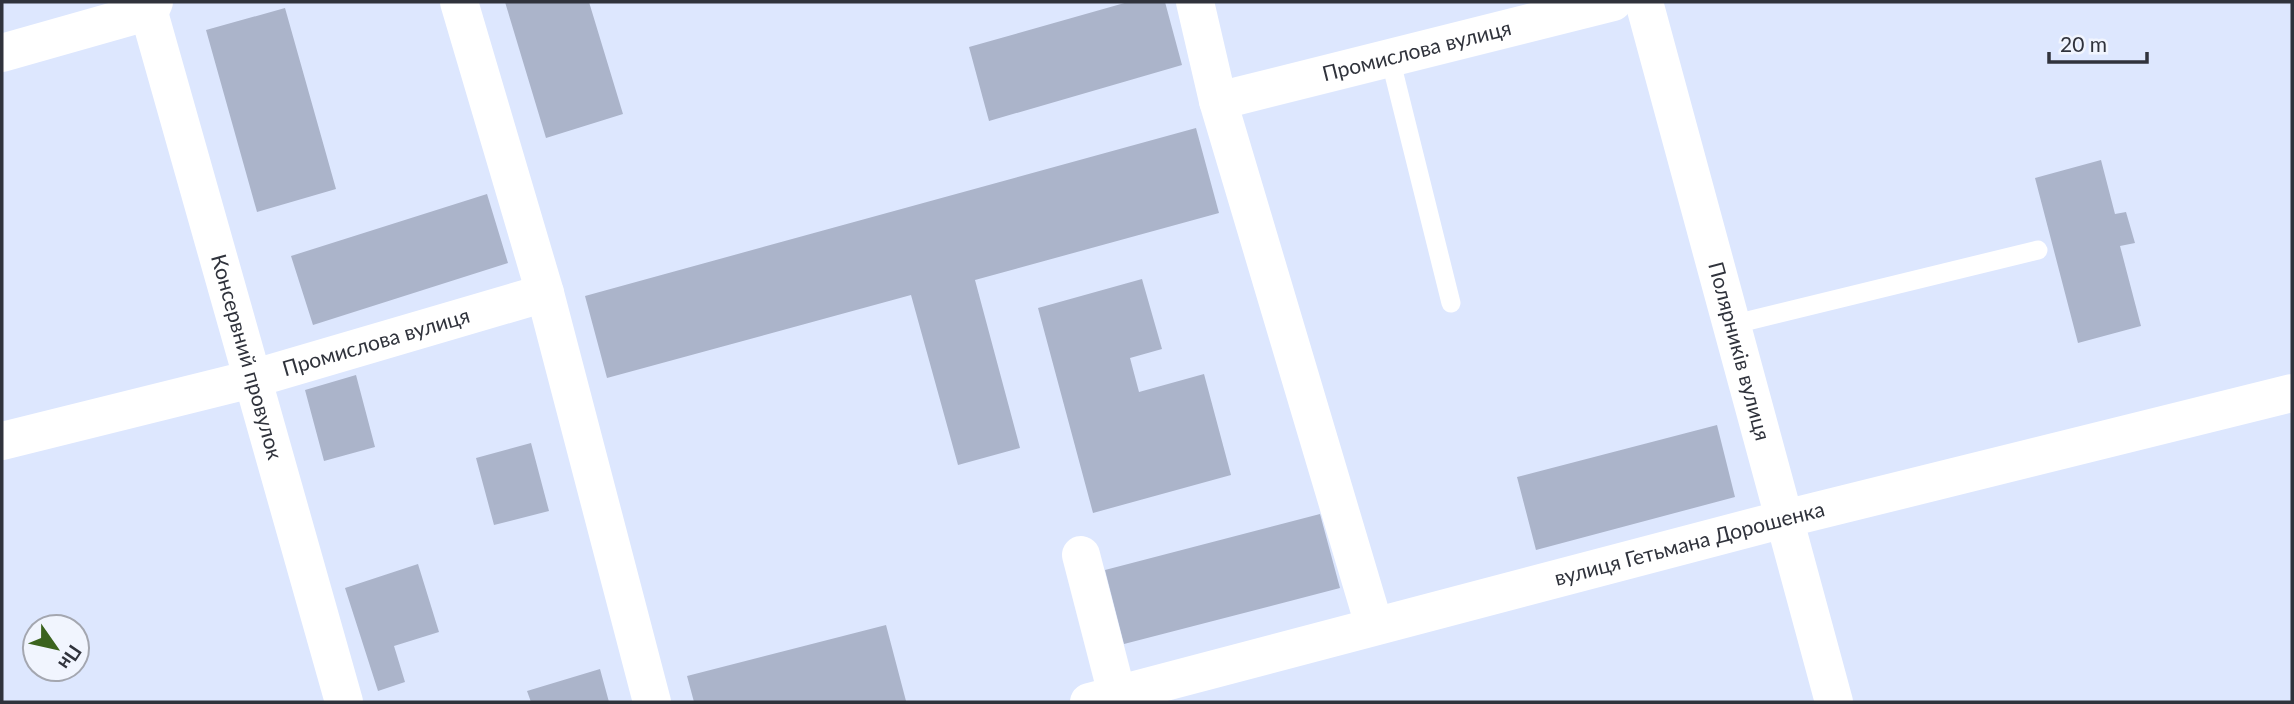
<svg xmlns="http://www.w3.org/2000/svg" width="2294" height="704" viewBox="0 0 2294 704" font-family="Lato,sans-serif">
<rect width="100%" height="100%" fill="#dde7fe"/>
<path fill="#abb4ca" d="M505,2H589L623,114L546,138Z
M1128,2H1165L1182,65L989,121L969,47Z
M285,8L336,189L257,212L206,30Z
M1196,128L1219,213L975,280L1020,448L958,465L911,295L607,378L585,296Z
M2101,160L2115,214L2126,212L2135,243L2120,246L2141,326L2078,343L2035,178Z
M487,194L508,263L313,325L291,256Z
M1142,279L1162,349L1130,358L1139,392L1204,374L1231,475L1093,513L1038,308Z
M356,375L375,447L324,461L305,390Z
M1717,425L1735,497L1536,550L1517,477Z
M531,443L549,511L494,525L476,458Z
M1320,514L1340,588L1124,644L1105,570Z
M418,564L439,632L394,646L405,682L378,691L345,588Z
M886,625L906,701L694,702L687,676Z
M600,669L609,702H531L527,691Z"/>
<g fill="none" stroke-linecap="round" stroke-linejoin="round">
<path stroke="#fff" stroke-width="19" d="M1390,58L1451,303
M1731,325L2038,250"/>
<g stroke="#fff" stroke-width="38">
<path id="s1" d="M146,2L344,702"/>
<path d="M459,2L545,293L652,702"/>
<path d="M1195,2L1218,101L1374,625"/>
<path id="s2" d="M1644,2L1834,702"/>
<path d="M2,53L150,11L154,2"/>
<path id="s3" d="M1218,101L1613,2"/>
<path id="s4" d="M2,441L252,379L545,293"/>
<path d="M1081,555L1119,702"/>
<path id="s5" d="M1089,702L1784,519L2292,393"/>
</g>
</g>
<g text-anchor="middle" stroke-width="5" stroke-linejoin="round" paint-order="stroke">
<g font-size="21" fill="#30333c" stroke="#f1f5fe">
<text dy="7" stroke="none"><textPath href="#s3" startOffset="205">Промислова вулиця</textPath></text>
<text dy="7" stroke="none"><textPath href="#s4" startOffset="387">Промислова вулиця</textPath></text>
<text dy="7" stroke="none"><textPath href="#s2" startOffset="362">Полярників вулиця</textPath></text>
<text dy="7" stroke="none"><textPath href="#s1" startOffset="369">Консервний провулок</textPath></text>
<text dy="7" stroke="none"><textPath href="#s5" startOffset="621">вулиця Гетьмана Дорошенка</textPath></text>
</g>
</g>
<rect width="2294" height="704" fill="none" stroke="#30333c" stroke-width="7"/>
<g transform="translate(56 648) rotate(124)"><circle r="33" fill="#f1f5fe" stroke="#a4a7b0" stroke-width="2"/>
<path d="M0-5L12 26L0 18L-12 26Z" fill="#3b631e"/>
<text y="-10" font-size="19" font-weight="bold" text-anchor="middle" fill="#30333c">Пн</text>
</g>
<path d="M2049 52v10h98v-10" fill="none" stroke="#30333c" stroke-width="3.5"/>
<text x="2060" y="52" font-size="21" fill="#30333c" stroke="#f1f5fe" stroke-width="5" paint-order="stroke">20 m</text>
</svg>
